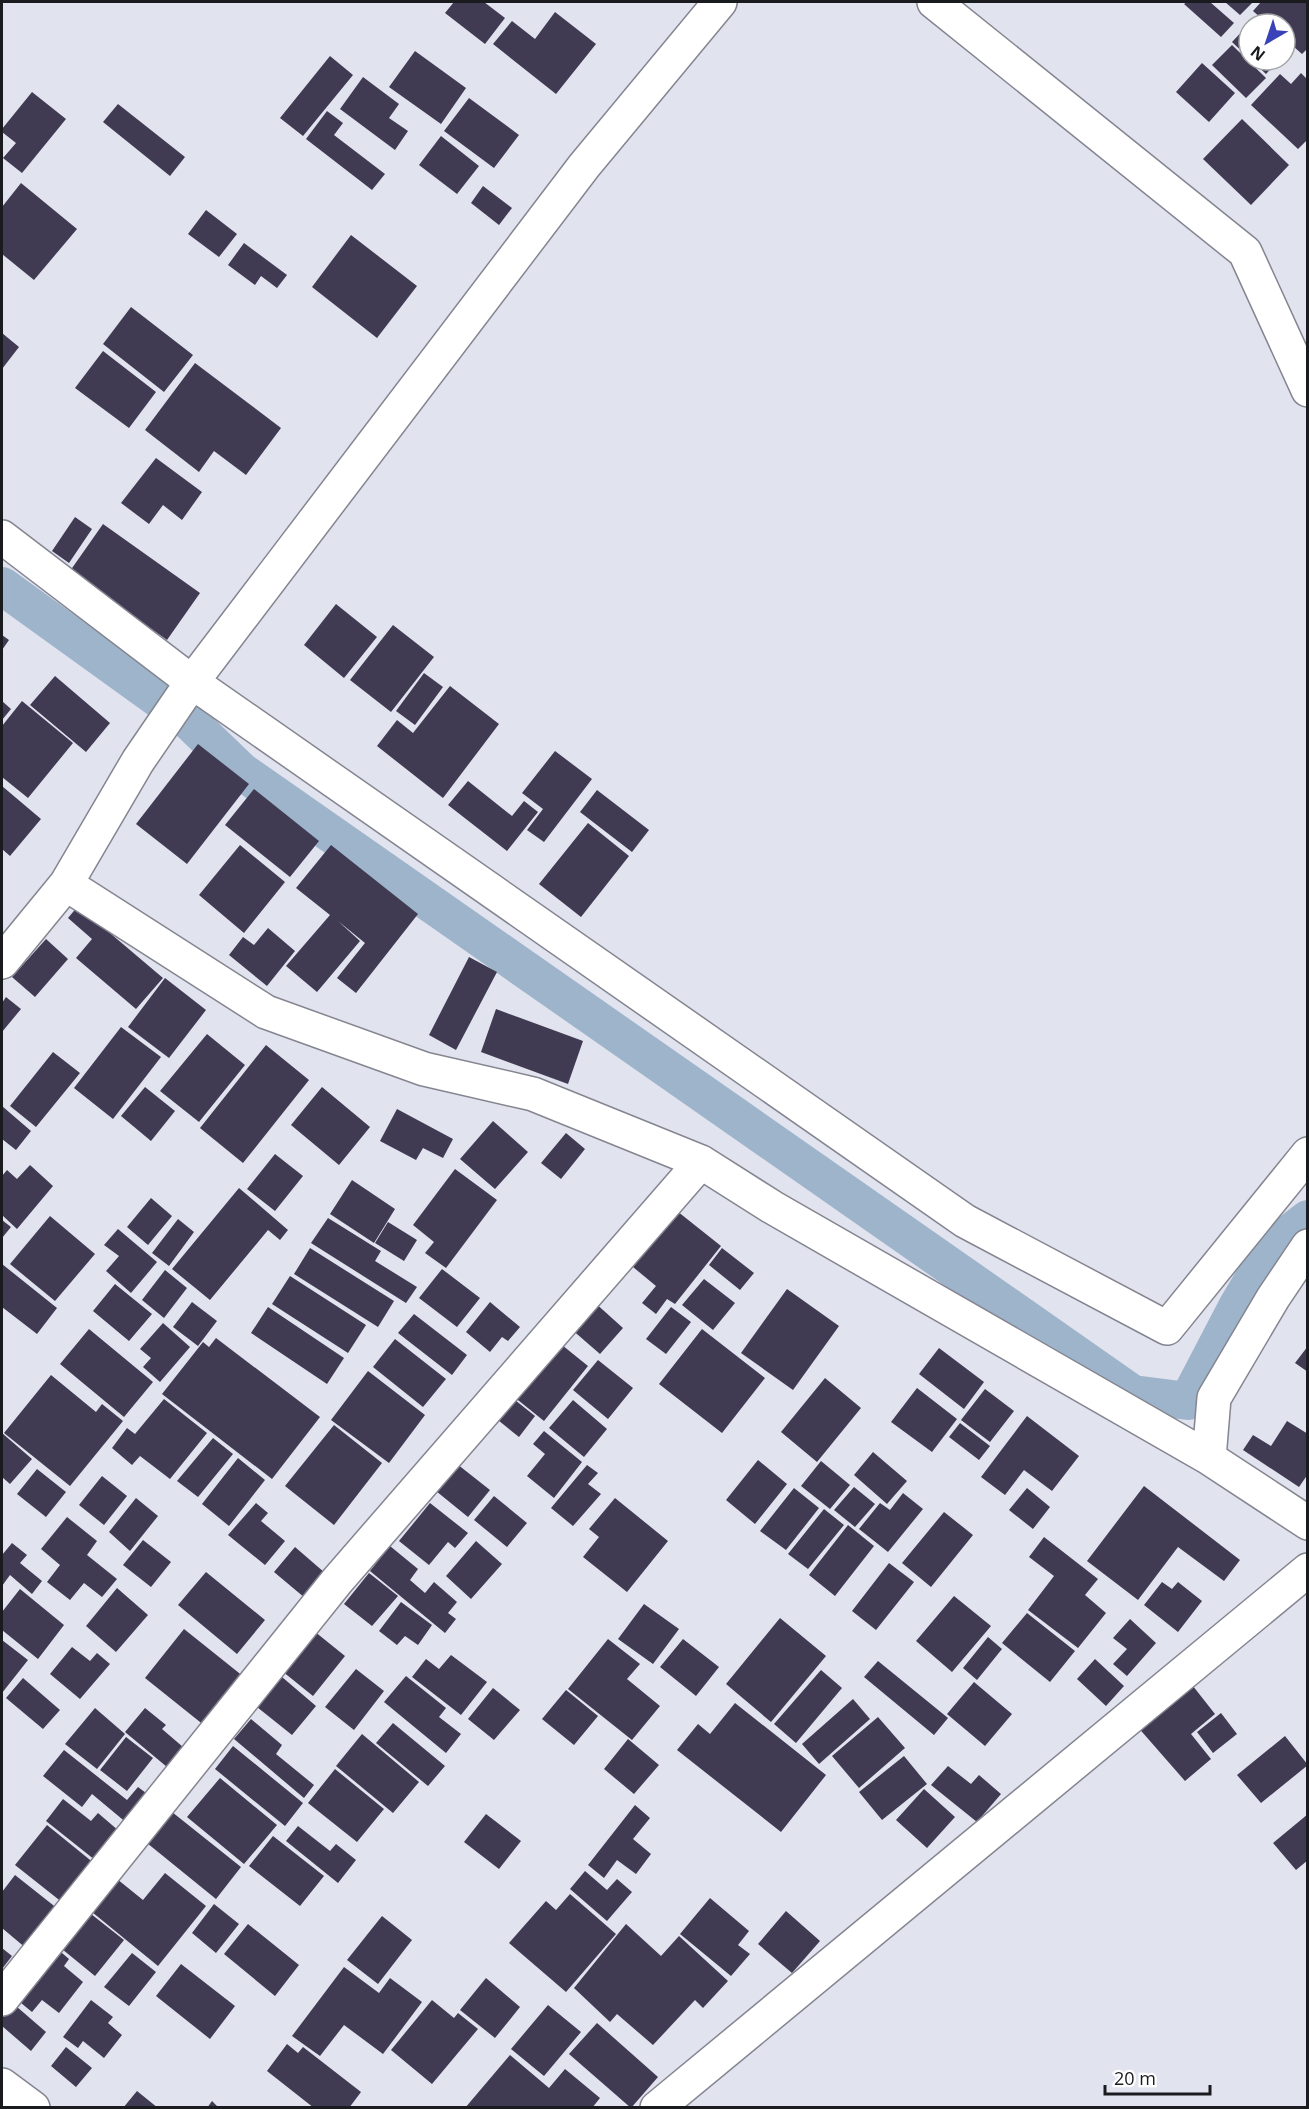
<svg xmlns="http://www.w3.org/2000/svg" width="1309" height="2109" viewBox="0 0 1309 2109" font-family="'Open Sans',sans-serif">
<rect width="100%" height="100%" fill="#e1e3ef"/>
<g fill="none" stroke-linecap="round" stroke-linejoin="round">
<path stroke="#9db4cb" stroke-width="38" d="M2,586L188,720L241,771L1133,1394L1188,1401L1237,1307L1273,1246L1308,1219"/>
</g>
<path fill="#413a53" d="M454,2H484L505,18L485,44L445,13Z
M1187,2H1210L1234,23L1221,37L1184,4Z
M1225,2H1253L1240,15Z
M1261,2H1308V48L1302,54L1285,39V24H1268L1253,11Z
M555,12L596,44L556,94L493,44L512,21L535,39Z
M1256,17L1262,24H1249Z
M1249,24V58L1232,42Z
M1232,45L1266,78L1246,98L1212,65Z
M415,51L466,88L441,124L389,87Z
M330,56L353,75L303,136L280,118Z
M1251,60H1279L1266,74Z
M1202,63L1235,93L1209,122L1176,92Z
M1301,73L1308,80V139L1298,149L1251,105L1280,74L1291,84Z
M363,77L399,104L389,118L408,131L395,150L340,109Z
M32,92L66,119L22,173L3,158L16,143L2,132V129Z
M469,98L519,135L494,168L444,131Z
M118,104L185,157L170,176L103,122Z
M327,111L343,123L334,135L385,174L372,190L306,139Z
M1242,119L1289,165L1251,205L1203,159Z
M441,136L479,166L457,194L419,165Z
M21,183L77,229L34,280L2,254V207Z
M483,186L512,208L499,225L471,203Z
M206,210L237,234L219,257L188,234Z
M351,235L417,286L377,338L312,287Z
M244,243L287,275L277,288L261,276L255,285L228,265Z
M131,307L193,355L164,392L103,344Z
M2,333L19,347L2,369Z
M103,351L156,392L129,428L75,388Z
M195,363L281,428L246,475L214,451L199,472L145,430Z
M156,458L202,492L182,520L163,505L149,524L121,503Z
M75,517L92,529L69,563L52,551Z
M103,524L200,593L167,640L70,571Z
M336,604L377,637L344,678L304,645Z
M393,625L434,657L391,712L350,680Z
M2,635L9,640L2,650Z
M424,673L443,687L415,725L396,711Z
M55,676L110,723L86,752L30,705Z
M450,686L499,724L443,798L377,746L397,720L413,733Z
M2,701L11,709L2,720Z
M22,701L73,743L28,798L2,777V726Z
M198,744L249,784L187,864L136,824Z
M555,751L592,779L544,842L527,830L543,809L522,793Z
M468,781L512,816L524,801L538,812L507,851L448,805Z
M2,786L41,819L10,856L2,849Z
M254,789L319,841L290,877L225,825Z
M597,790L649,830L632,852L580,812Z
M588,823L629,856L581,917L539,884Z
M240,845L285,882L244,933L199,895Z
M331,845L418,914L356,993L337,978L365,943L338,921L360,941L317,992L286,966L330,915L296,888Z
M78,906L163,978L136,1009L76,958L92,939L68,918Z
M268,928L295,951L267,986L229,955L243,937L254,945Z
M46,939L68,959L35,997L12,977Z
M469,957L497,972L456,1050L429,1035Z
M165,978L206,1010L169,1058L128,1027Z
M6,997L21,1009L2,1032V1003Z
M496,1009L583,1041L568,1084L481,1052Z
M121,1027L161,1057L113,1119L74,1088Z
M207,1034L245,1065L199,1122L160,1091Z
M266,1045L309,1080L243,1163L200,1128Z
M53,1052L80,1073L36,1127L10,1106Z
M145,1087L175,1111L151,1141L121,1116Z
M322,1087L370,1127L339,1165L291,1125Z
M2,1106L31,1131L16,1150L2,1139Z
M397,1109L453,1139L443,1158L423,1148L416,1160L380,1141Z
M493,1121L528,1152L495,1189L460,1159Z
M566,1133L585,1149L561,1179L541,1163Z
M275,1154L303,1176L275,1211L247,1189Z
M30,1165L53,1186L17,1229L2,1215V1176L7,1170L17,1179Z
M455,1169L497,1200L446,1268L425,1253L434,1242L413,1225Z
M352,1180L395,1209L374,1243L330,1214Z
M239,1188L288,1230L280,1240L268,1230L210,1300L172,1269Z
M151,1198L172,1216L148,1245L127,1227Z
M677,1211L721,1246L675,1304L667,1299L656,1314L642,1303L656,1286L633,1267Z
M50,1216L95,1254L55,1301L10,1264Z
M328,1218L381,1251L375,1261L417,1287L406,1303L311,1243Z
M178,1219L194,1232L169,1266L152,1253Z
M2,1220L11,1227L2,1238Z
M388,1222L417,1240L404,1261L375,1243Z
M118,1229L157,1262L131,1293L106,1271L119,1256L104,1245Z
M310,1248L394,1301L378,1327L294,1274Z
M722,1248L754,1273L740,1290L709,1265Z
M2,1264L57,1308L37,1334L2,1307Z
M442,1269L480,1298L457,1327L419,1298Z
M165,1270L187,1288L164,1318L142,1300Z
M290,1276L366,1325L348,1353L272,1304Z
M704,1279L735,1303L713,1330L682,1305Z
M115,1284L152,1314L129,1341L93,1311Z
M787,1289L839,1326L793,1390L741,1353Z
M593,1301L623,1328L600,1354L570,1328Z
M192,1302L217,1321L198,1346L173,1327Z
M490,1302L520,1327L508,1341L502,1337L490,1352L466,1332Z
M268,1307L344,1358L327,1384L251,1333Z
M671,1307L691,1322L666,1354L646,1339Z
M414,1314L467,1355L452,1375L398,1333Z
M163,1323L190,1347L160,1382L143,1367L151,1358L140,1349Z
M89,1329L153,1382L124,1417L60,1364Z
M702,1329L765,1378L722,1433L659,1384Z
M216,1338L320,1417L272,1479L162,1394L203,1342L209,1347Z
M395,1339L446,1379L423,1407L373,1367Z
M557,1341L588,1366L544,1421L513,1396Z
M1308,1346V1372L1295,1363Z
M939,1348L984,1382L964,1409L919,1374Z
M598,1360L633,1388L608,1419L573,1390Z
M368,1371L425,1415L389,1463L331,1420Z
M51,1375L96,1412L102,1404L123,1421L70,1486L4,1433Z
M825,1378L861,1408L817,1462L781,1432Z
M917,1388L957,1419L932,1452L891,1422Z
M985,1389L1014,1411L990,1442L961,1420Z
M505,1392L535,1416L519,1437L488,1412Z
M164,1399L207,1433L170,1479L140,1456L132,1465L112,1448L127,1428L135,1434Z
M573,1400L607,1429L584,1457L549,1428Z
M1027,1416L1079,1456L1052,1491L1024,1470L1005,1495L981,1477Z
M1287,1421L1308,1434V1474L1299,1487L1243,1450L1253,1435L1271,1446Z
M960,1423L990,1446L979,1460L949,1437Z
M334,1425L382,1463L334,1525L285,1486Z
M544,1431L582,1462L554,1498L527,1476L545,1454L533,1444Z
M2,1433L32,1459L10,1484L2,1477Z
M213,1438L233,1454L198,1497L177,1481Z
M873,1452L907,1481L887,1504L854,1475Z
M238,1458L265,1480L229,1526L202,1504Z
M758,1460L787,1484L755,1524L726,1500Z
M821,1461L850,1485L830,1509L801,1486Z
M457,1464L490,1490L468,1517L436,1491Z
M587,1465L598,1473L588,1484L601,1494L573,1526L551,1508Z
M37,1469L66,1492L46,1517L17,1494Z
M102,1476L127,1496L104,1525L79,1505Z
M1144,1486L1240,1560L1224,1581L1178,1547L1138,1600L1087,1561Z
M854,1487L875,1504L855,1527L834,1510Z
M794,1488L819,1508L786,1550L760,1531Z
M1027,1488L1050,1507L1033,1529L1009,1510Z
M903,1493L923,1509L888,1552L859,1529L880,1503L890,1510Z
M494,1496L527,1523L507,1547L474,1520Z
M136,1498L158,1516L130,1551L109,1532Z
M615,1498L668,1541L627,1592L583,1557L599,1537L589,1529Z
M256,1503L268,1513L261,1521L285,1541L265,1565L228,1535Z
M430,1503L468,1533L455,1548L448,1542L429,1565L399,1541Z
M824,1509L844,1525L808,1569L788,1554Z
M944,1512L973,1535L931,1587L902,1563Z
M67,1517L97,1541L87,1555L117,1579L102,1597L84,1583L70,1600L47,1582L60,1565L41,1549Z
M848,1525L874,1546L835,1596L809,1575Z
M1044,1537L1098,1579L1085,1595L1106,1613L1078,1648L1028,1610L1054,1576L1029,1557Z
M143,1540L171,1562L151,1587L123,1565Z
M476,1541L502,1564L471,1599L446,1576Z
M12,1543L27,1555L20,1563L42,1581L32,1594L10,1575L2,1586V1555Z
M390,1546L418,1569L410,1580L425,1593L434,1582L457,1602L448,1613L456,1619L445,1633L370,1571Z
M295,1547L332,1579L311,1603L274,1572Z
M889,1563L914,1582L876,1630L852,1611Z
M206,1572L265,1620L237,1654L178,1605Z
M369,1573L398,1596L372,1626L344,1604Z
M1162,1582L1172,1589L1178,1582L1202,1601L1178,1632L1144,1605Z
M117,1588L148,1615L116,1652L86,1626Z
M20,1589L64,1625L38,1659L2,1630V1612Z
M954,1596L991,1626L952,1672L916,1641Z
M401,1602L432,1625L418,1645L405,1636L397,1645L379,1631Z
M644,1604L679,1629L653,1664L618,1639Z
M1027,1613L1075,1651L1050,1682L1002,1643Z
M780,1618L826,1656L771,1722L726,1684Z
M1130,1619L1156,1643L1127,1676L1113,1664L1127,1649L1113,1638Z
M184,1629L249,1681L210,1730L145,1678Z
M314,1631L345,1656L313,1696L282,1671Z
M988,1637L1002,1649L977,1680L963,1668Z
M608,1639L640,1664L627,1679L660,1706L632,1740L568,1689Z
M683,1639L719,1667L696,1696L660,1667Z
M2,1640L28,1660L2,1693Z
M72,1647L90,1661L97,1653L110,1664L80,1699L50,1674Z
M451,1655L487,1682L461,1715L412,1677L426,1659L439,1669Z
M1095,1659L1124,1686L1106,1706L1077,1679Z
M878,1661L948,1718L934,1735L864,1677Z
M356,1669L384,1691L354,1730L325,1707Z
M821,1670L842,1688L796,1743L774,1724Z
M406,1676L446,1708L439,1717L461,1734L446,1753L384,1702Z
M282,1677L316,1706L292,1735L257,1707Z
M23,1678L60,1710L43,1729L6,1698Z
M1189,1681L1215,1714L1191,1734L1211,1759L1185,1781L1136,1725Z
M974,1682L1012,1714L985,1746L947,1714Z
M493,1688L520,1710L494,1740L468,1719Z
M566,1690L598,1716L574,1745L542,1719Z
M853,1699L870,1719L819,1764L802,1744Z
M735,1703L826,1775L781,1832L677,1750L698,1724L710,1734Z
M95,1708L125,1734L97,1769L65,1744Z
M145,1708L166,1725L162,1729L183,1747L167,1767L125,1732Z
M1221,1713L1237,1734L1213,1753L1197,1732Z
M878,1717L905,1748L859,1788L832,1756Z
M251,1719L282,1745L276,1754L314,1785L304,1798L234,1739Z
M393,1723L445,1766L428,1786L376,1743Z
M362,1734L419,1782L393,1813L336,1766Z
M1285,1736L1308,1765L1261,1803L1237,1775Z
M126,1737L153,1758L127,1791L100,1770Z
M628,1739L659,1765L634,1794L604,1769Z
M233,1746L303,1803L285,1826L215,1769Z
M64,1750L127,1800L138,1787L150,1796L128,1824L92,1794L82,1807L43,1776Z
M904,1756L927,1784L882,1820L859,1792Z
M948,1766L971,1784L979,1775L1001,1794L977,1822L931,1785Z
M335,1769L384,1809L357,1842L308,1803Z
M220,1778L277,1825L244,1864L187,1817Z
M924,1789L955,1817L927,1848L896,1820Z
M63,1799L91,1821L98,1813L119,1831L95,1860L46,1821Z
M635,1805L650,1818L633,1839L651,1854L636,1874L617,1860L604,1878L588,1865Z
M172,1812L241,1867L216,1899L147,1843Z
M486,1814L521,1841L499,1869L464,1842Z
M1308,1814V1860L1296,1870L1273,1843Z
M47,1825L95,1864L63,1903L15,1865Z
M298,1826L330,1851L336,1844L356,1860L338,1883L286,1841Z
M273,1836L324,1876L300,1906L249,1866Z
M585,1871L607,1890L617,1879L632,1892L607,1921L570,1889Z
M165,1873L206,1906L158,1966L92,1912L117,1879L143,1900Z
M15,1875L58,1909L27,1949L2,1928V1892Z
M570,1894L616,1934L566,1992L509,1943L546,1901L556,1910Z
M710,1898L749,1931L738,1945L750,1954L731,1976L680,1934Z
M214,1904L239,1924L216,1953L192,1933Z
M786,1911L820,1941L792,1973L758,1944Z
M91,1914L124,1940L95,1976L62,1949Z
M382,1916L412,1940L378,1984L347,1960Z
M248,1924L299,1965L275,1996L224,1954Z
M626,1924L661,1956L679,1936L728,1981L703,2008L695,2000L653,2045L617,2014L610,2022L574,1988Z
M55,1947L69,1959L64,1966L83,1982L59,2013L42,2000L32,2012L15,1998Z
M2,1948L12,1956L2,1969Z
M132,1953L156,1972L129,2006L104,1987Z
M181,1964L235,2006L210,2039L156,1996Z
M344,1967L379,1993L390,1978L422,2002L383,2054L344,2025L320,2056L292,2036Z
M486,1978L520,2007L495,2038L460,2010Z
M9,2000L46,2032L31,2051L2,2026V2009Z
M91,2000L113,2017L108,2023L122,2035L104,2058L83,2041L78,2048L63,2037Z
M432,2000L454,2018L458,2013L478,2029L432,2084L391,2050Z
M548,2005L581,2032L544,2076L511,2049Z
M597,2023L658,2077L631,2108L569,2054Z
M287,2044L298,2053L303,2047L361,2092L349,2108H314L267,2071Z
M66,2047L92,2068L76,2087L51,2066Z
M510,2055L549,2088L565,2069L600,2098L592,2108H465Z
M137,2091L158,2108H123Z
M212,2101L219,2108H207Z"/>
<g fill="none" stroke-linecap="round" stroke-linejoin="round">
<g stroke="#848590" stroke-width="36">
<path id="minor" d="M934,2L1245,252L1308,390
M2,537L192,682L965,1221L1167,1328L1308,1154
M66,884L266,1012L424,1069L533,1094L701,1162L772,1207L1209,1458L1308,1523
M2,962L66,884L138,761L192,682L584,166L720,2
M1209,1458L1214,1398L1273,1298L1308,1246
M2,1999L337,1581L701,1162
M2,2085L33,2108
M657,2108L1308,1570"/>
</g>
<use href="#minor" stroke="#fff" stroke-width="33"/>
</g>
<rect width="1309" height="2109" fill="none" stroke="#1a1b1f" stroke-width="6"/>
<g transform="translate(1267 42) rotate(219)"><circle r="28" fill="#ffffff" stroke="#a3a4a5" stroke-width="1.5"/>
<path d="M0-4.5L10 22L0 15L-10 22Z" fill="#3943b7"/>
<text y="-9" font-size="16" font-weight="bold" text-anchor="middle" fill="#1a1b1f">N</text>
</g>
<path d="M1105 2085v9h105v-9" fill="none" stroke="#1a1b1f" stroke-width="3"/>
<text x="1114" y="2085" font-size="18" fill="#1a1b1f" stroke="#ffffff" stroke-width="4.5" paint-order="stroke">20 m</text>
</svg>
